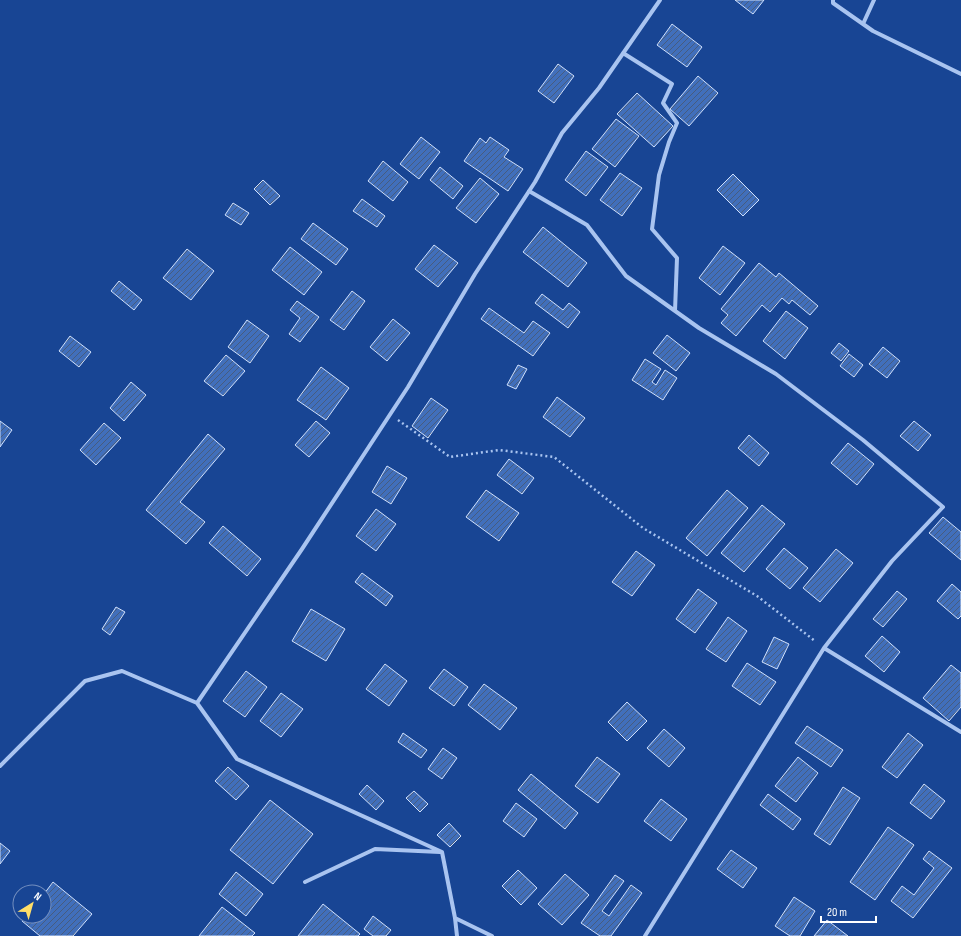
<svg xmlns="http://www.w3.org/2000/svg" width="961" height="936" viewBox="0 0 961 936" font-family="'Sofia Sans Condensed',sans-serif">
<defs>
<pattern id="building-hatch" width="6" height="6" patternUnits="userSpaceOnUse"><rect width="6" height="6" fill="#416fbb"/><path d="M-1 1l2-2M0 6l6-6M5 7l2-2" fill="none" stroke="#475c7e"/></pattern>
</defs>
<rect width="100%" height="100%" fill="#184594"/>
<path fill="url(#building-hatch)" stroke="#d0e0fb" d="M735,0H764L753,14Z
M672,24L702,47L687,67L657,45Z
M558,64L574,76L554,103L538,91Z
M698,76L718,93L689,126L670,109Z
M637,93L673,126L654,147L617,114Z
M616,119L639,136L615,167L592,149Z
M421,137L440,152L419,179L400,164Z
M490,137L509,150L504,157L523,169L508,191L464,161L480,138L486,143Z
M586,151L608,167L586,196L565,180Z
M383,161L408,182L393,201L368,181Z
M440,167L463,186L453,199L430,180Z
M620,173L642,188L622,216L600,200Z
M733,174L759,200L743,216L717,190Z
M480,178L499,194L476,223L456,208Z
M263,180L280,196L270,205L254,189Z
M362,199L385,216L377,227L353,211Z
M233,203L249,213L241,225L225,215Z
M313,223L348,249L336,265L301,239Z
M543,227L587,263L568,287L523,252Z
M434,245L458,263L438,287L415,269Z
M723,246L745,263L720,295L699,278Z
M290,247L322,272L304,295L272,270Z
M187,249L214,271L191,300L163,278Z
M759,263L776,277L779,273L818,306L810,315L792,300L789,304L782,298L770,312L762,305L736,336L721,323L728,315L721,309Z
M119,281L142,300L134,310L111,291Z
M352,291L365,301L344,330L330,320Z
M542,294L563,310L569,303L580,312L568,328L535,303Z
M297,301L319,317L300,342L289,334L300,318L290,310Z
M489,308L524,333L533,321L550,333L533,356L481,319Z
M786,311L808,328L785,359L763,341Z
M393,319L410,333L387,361L370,347Z
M247,320L269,336L250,363L228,347Z
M667,335L690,353L676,371L653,353Z
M70,336L91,352L79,367L59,351Z
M839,343L849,351L841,361L831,353Z
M883,347L900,361L887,378L869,364Z
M849,354L863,365L854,377L840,366Z
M226,355L245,371L223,396L204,381Z
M645,359L661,369L652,382L656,385L665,370L677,378L663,400L632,380Z
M518,365L527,369L516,389L507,385Z
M321,367L349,388L326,420L297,400Z
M131,382L146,395L124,421L110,408Z
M557,397L585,418L570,437L543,417Z
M431,398L448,410L428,438L412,426Z
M0,421L12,430L0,447Z
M316,421L330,433L309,457L295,445Z
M914,421L931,435L918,451L900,436Z
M104,423L121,438L96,465L80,450Z
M208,434L225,449L180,502L205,522L186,544L146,510Z
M749,435L769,453L759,466L738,448Z
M848,443L874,464L857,485L831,463Z
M509,459L534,478L522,494L497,475Z
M387,466L407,478L391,504L372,492Z
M486,490L519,513L499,541L466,517Z
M727,490L748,508L707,556L686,538Z
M762,505L785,524L744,572L721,553Z
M376,509L396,524L376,551L356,536Z
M943,517L961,532V560L929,533Z
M223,526L261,559L247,576L209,543Z
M784,548L808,568L790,589L766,569Z
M836,549L853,563L820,602L803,588Z
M636,551L655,565L632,596L612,582Z
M362,573L393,596L386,606L355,582Z
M952,584L961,592V616L958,619L937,601Z
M698,589L717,603L695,633L676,619Z
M897,591L907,599L883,627L873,619Z
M116,607L125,612L110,635L102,629Z
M311,609L345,629L326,661L292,641Z
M728,617L747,631L726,662L706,649Z
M882,636L900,652L884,672L865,656Z
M774,637L789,644L777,669L762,662Z
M747,663L776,682L760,705L732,686Z
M385,664L407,681L389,706L366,689Z
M951,665L961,673V707L949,721L923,698Z
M444,669L468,687L454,706L429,688Z
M246,671L267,687L245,717L223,701Z
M484,684L517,708L500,730L468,705Z
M281,693L303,709L281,737L260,721Z
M627,702L647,721L627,741L608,722Z
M807,726L843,750L831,767L795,743Z
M664,729L685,748L669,767L647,748Z
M403,733L427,750L421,758L398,742Z
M908,733L923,745L897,778L882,767Z
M443,748L457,758L442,779L428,769Z
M597,757L620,774L598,803L575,786Z
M798,757L818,773L796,802L775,786Z
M228,767L249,786L236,800L215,781Z
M531,774L578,813L565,829L518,790Z
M924,784L945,801L931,819L910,803Z
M367,785L384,801L376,810L359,794Z
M843,787L860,798L830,845L814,834Z
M414,791L428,804L420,812L406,798Z
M768,794L801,819L793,830L760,805Z
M661,799L687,819L671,841L644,821Z
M270,800L313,834L273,884L230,850Z
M516,803L537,819L524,837L503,821Z
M449,823L461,836L450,847L437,835Z
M888,827L914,845L875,900L850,882Z
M0,843L10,851L0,864Z
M731,850L757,868L743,888L717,869Z
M929,851L952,868L913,918L891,901L902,886L914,895L934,868L923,859Z
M518,870L537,888L521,905L502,886Z
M236,872L263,894L246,916L219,894Z
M565,874L589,895L562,925L538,904Z
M615,875L624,881L602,911L609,916L631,885L642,893L611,936H600L581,923Z
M53,882L92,914L73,936H40L22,921L26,916H44V894Z
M794,897L815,911L800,936H790L775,926Z
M323,904L360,934L358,936H298Z
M222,907L255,933L252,936H199Z
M373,916L391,930L386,936H373L364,929Z
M827,920L848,936H814Z"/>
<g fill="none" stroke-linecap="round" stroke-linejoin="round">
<path stroke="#a9c4f0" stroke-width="2.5" stroke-dasharray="2 3" stroke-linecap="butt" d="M398,420L450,457L499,450L554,457L643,528L757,596L815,641"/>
<path stroke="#a9c4f0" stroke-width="4" d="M833,0V3L873,31L961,74
M863,24L874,0
M623,53L672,84L663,103L677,123L669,142L659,175L652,229L677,258L675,311
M529,191L587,225L626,276L699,328L776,374L863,440L943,507L892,561L824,648
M197,703L302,549L408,387L475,274L535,182L562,133L599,88L660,0
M0,766L85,681L122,671L197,703L237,759L442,852L455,918L457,936
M305,882L375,849L440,852
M455,918L492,936
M645,936L824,648L961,732"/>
</g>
<g transform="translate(32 904) rotate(37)"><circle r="19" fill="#184594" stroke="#748fbf"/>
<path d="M0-3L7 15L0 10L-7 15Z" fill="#ffde68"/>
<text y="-6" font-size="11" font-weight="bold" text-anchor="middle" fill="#ffffff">N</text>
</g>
<path d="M821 916v6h55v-6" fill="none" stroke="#ffffff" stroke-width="2"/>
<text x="827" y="916" font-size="12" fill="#ffffff" stroke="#184594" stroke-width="3" paint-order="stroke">20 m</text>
</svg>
